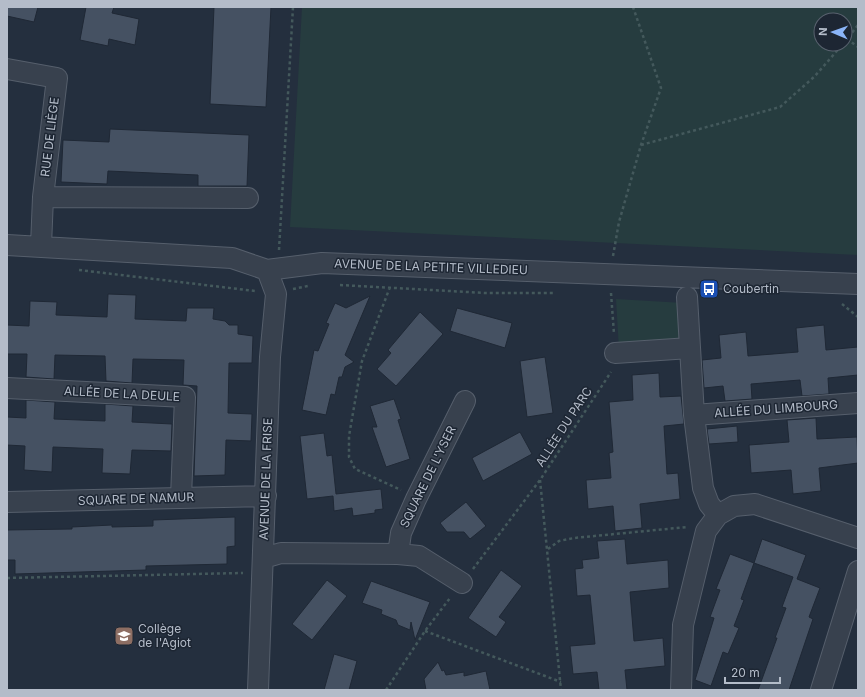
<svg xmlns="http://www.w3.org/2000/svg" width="865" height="697" viewBox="0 0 865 697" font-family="Inter,sans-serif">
<rect width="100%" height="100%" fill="#242f3e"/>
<path fill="#263c3f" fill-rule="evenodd" d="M302,7H858V255L290,227ZM821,20H845V44H821Z
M616,299L684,303L687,343L619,350Z"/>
<path fill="#455162" stroke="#1f2835" d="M7,7H38L34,22L7,16Z
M86,7H114L112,13L139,19L135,45L109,39L108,46L80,40Z
M214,7H271L266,107L210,104Z
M110,129L249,135L247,186H198V175L108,171L107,184L61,182L63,140L109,142Z
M108,294L136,295L135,319L186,321L187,308H214L213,319L225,321L229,325H238V334L253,336L252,363H229L228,413L252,414L251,441L226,440L225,475L194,476L197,386L183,385L184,360L133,359L132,383L106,381L105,356L55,355L54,379L26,377L27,354H7V325L29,326L30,301L57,302L56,315L107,317Z
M370,296L345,355L354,362L345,367L342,377H339L335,395L331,394L326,415L302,410L314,350L318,351L329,324L326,323L335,303L346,308Z
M457,308L512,323L505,348L450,331Z
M420,312L443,334L396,386L377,369L391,353L388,350Z
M824,325L826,350L858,347V375L828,378L829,394L802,396L800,380L751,384L752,399L725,401L723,386L704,388L702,360L721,358L719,335L746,332L748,356L798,352L796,328Z
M545,357L553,413L527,417L520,361Z
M659,373L660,397L681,396L684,424L664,426L667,474L678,473L680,499L640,504L642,528L615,531L613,506L588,509L586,480L611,478L609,453L613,452L609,402L633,400L632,375Z
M394,399L401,419L398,420L410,459L386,467L372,427H377L370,406Z
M26,400L55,402L54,419L105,421V404L133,406L132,422L172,424L171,451L132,450L130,474L102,473L103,449L53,447L52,472L24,470L25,446L7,445V417L26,418Z
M816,418L817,439L857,437L858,463L819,468L821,491L793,494L791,470L751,473L749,445L789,442L787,420Z
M737,426L738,442L709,444L707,429Z
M520,432L532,454L483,481L472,458Z
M324,433L327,456L332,455L336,494L381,489L383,509L375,510V513L353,516L352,508L334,511L333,496L307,499L300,436Z
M466,502L486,526L470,539L464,532H447L440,523Z
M235,517V546L227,547V564L146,566V570L15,574V560H7V530L72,529V527L112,525V527L153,526V520Z
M625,539L627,564L668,560L669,588L630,592L634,641L663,638L665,666L625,670L627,690H599L597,672L573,674L570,646L595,644L590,595L577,596L575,569L583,568L582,560L599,558L597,541Z
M762,539L806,555L797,579L820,588L809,617L813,619L789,690H758L777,638H775L786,608L782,607L793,577L754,563Z
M730,554L754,563L741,599L744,600L734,626L739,628L728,654L723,652L711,686L695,680L714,618L710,617L720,590L716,589Z
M501,570L522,586L499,617L506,622L496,637L468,618Z
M327,580L347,596L312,640L292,624Z
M371,581L430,602L415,640L411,622L410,630L398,625L396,620L381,614L382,610L362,603Z
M334,654L357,661L349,690H324Z
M438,662L442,671L444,670L446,675L464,672V676L486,671L490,690H426L424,679Z"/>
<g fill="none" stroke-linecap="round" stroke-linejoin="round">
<g stroke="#565f6c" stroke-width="22">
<path id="minor" d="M7,69L57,78L43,197L41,246
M43,197L248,198
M7,245L232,258L267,270L322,263L858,284
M687,297L694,415L703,488L709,504L718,515
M615,353L690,348
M7,388L185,397L181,497
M694,415L858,403
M7,502L266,496
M398,554L419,556L462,583
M264,558L281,553L398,554L401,533L416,499L465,401
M258,690L270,357L276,294L267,270
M681,690L683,625L706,531L718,515L734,506L755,504L858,538
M821,690L858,571"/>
</g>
<path stroke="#44595c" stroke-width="2.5" stroke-dasharray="3 3" stroke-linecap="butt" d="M847,39L858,47
M845,42L858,25
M641,145L780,107L814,77L843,44
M279,250L293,7
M613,256L619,222L641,145L661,88L633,7
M79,270L255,291
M340,285L486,293H553
M390,287L362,361L349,436V457L355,469L401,490
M293,289L308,286
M611,293L614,334
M842,304L858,317
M540,480L561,690
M548,549L559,541L574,538L687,527
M473,569L540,480L611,372
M7,578L243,573
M425,631L561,682
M386,690L425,631L450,598"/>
<use href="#minor" stroke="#38414e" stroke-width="20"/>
</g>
<defs>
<g id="bus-square" transform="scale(1)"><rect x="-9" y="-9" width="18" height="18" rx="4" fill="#1a4fb4" stroke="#1d2633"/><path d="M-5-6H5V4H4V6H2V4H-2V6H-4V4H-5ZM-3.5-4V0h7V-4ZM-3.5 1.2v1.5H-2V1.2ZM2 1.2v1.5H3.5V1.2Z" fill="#fff"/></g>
<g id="school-square" transform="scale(1)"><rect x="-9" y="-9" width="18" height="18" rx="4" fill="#8d6e63" stroke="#1d2633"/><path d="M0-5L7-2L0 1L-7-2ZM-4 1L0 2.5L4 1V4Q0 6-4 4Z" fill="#fff"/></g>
</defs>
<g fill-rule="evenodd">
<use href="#bus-square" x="709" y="289"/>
<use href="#school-square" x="124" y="636"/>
</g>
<g text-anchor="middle" stroke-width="3" stroke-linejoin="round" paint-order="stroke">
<g font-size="12" fill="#b4bcc9" stroke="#1d2633">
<text transform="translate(50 137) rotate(-83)" y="4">RUE DE LIÈGE</text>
<text transform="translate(431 267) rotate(2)" y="4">AVENUE DE LA PETITE VILLEDIEU</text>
<text transform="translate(122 394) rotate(3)" y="4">ALLÉE DE LA DEULE</text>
<text transform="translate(776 409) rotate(-4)" y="4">ALLÉE DU LIMBOURG</text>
<text transform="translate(564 427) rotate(-57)" y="4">ALLÉE DU PARC</text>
<text transform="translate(428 477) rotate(-64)" y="4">SQUARE DE L'YSER</text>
<text transform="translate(266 479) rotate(-88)" y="4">AVENUE DE LA FRISE</text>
<text transform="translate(136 499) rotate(-2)" y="4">SQUARE DE NAMUR</text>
</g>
<g font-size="12" fill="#b4bcc9" stroke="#1d2633" text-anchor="start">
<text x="723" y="293">Coubertin</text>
<text x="138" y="633">Collège<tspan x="138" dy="14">de l'Agiot</tspan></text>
</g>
</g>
<rect width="865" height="697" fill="none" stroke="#b4bcc9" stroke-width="16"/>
<g transform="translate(833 32) rotate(272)"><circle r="19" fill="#1d2633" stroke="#59626f"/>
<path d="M0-3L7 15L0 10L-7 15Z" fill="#8ab4f8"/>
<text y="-6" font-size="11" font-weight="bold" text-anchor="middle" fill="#b4bcc9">N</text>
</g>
<path d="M725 677v6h55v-6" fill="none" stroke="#b4bcc9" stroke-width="2"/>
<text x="731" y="677" font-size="12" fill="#b4bcc9" stroke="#1d2633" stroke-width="3" paint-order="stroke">20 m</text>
</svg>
